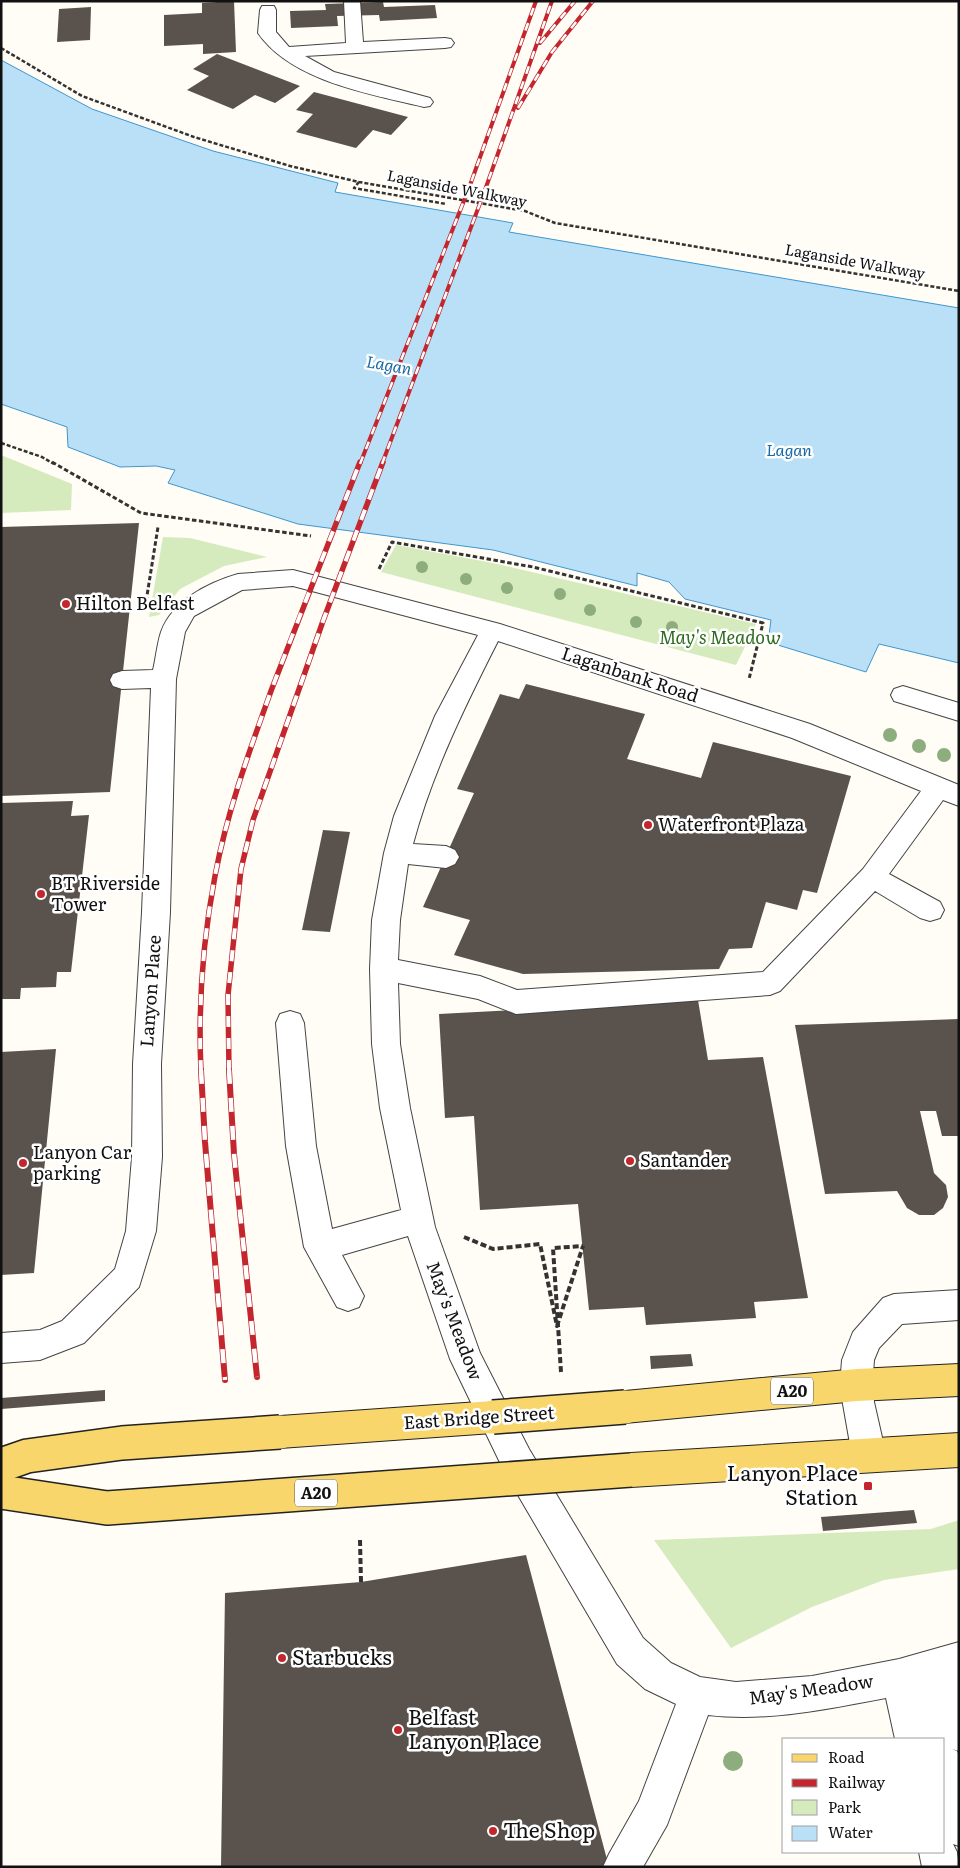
<svg xmlns="http://www.w3.org/2000/svg" width="960" height="1868" viewBox="0 0 960 1868" font-family="Literata,serif">
<rect width="100%" height="100%" fill="#fffdf5"/>
<path fill="#d5ebbd" d="M1,455L72,484L71,510L1,513Z
M163,537L190,538L267,557L224,566L180,589L159,615L149,617Z
M396,545L493,563L756,624L736,665L381,572Z
M959,1520V1569L884,1580L812,1607L731,1648L654,1540L931,1529Z"/>
<path fill="#b9e0f7" stroke="#3f96cf" d="M1,60L92,109L213,151L338,183L335,192L513,223L509,232L959,308V663L879,644L866,672L768,642L771,620L685,599L669,582L637,573V586L493,550L298,524L168,483L175,470L156,466L120,467L68,447L67,427L1,404Z"/>
<path fill="#5a524d" d="M234,1L236,52L203,54V44L164,46V15L202,13V3Z
M383,2L384,7L435,5L437,18L380,21L379,15L337,16L338,26L291,28L290,11L326,10L325,4Z
M91,7L90,40L57,42L59,9Z
M217,54L300,86L275,103L255,95L233,109L187,90L209,76L193,69Z
M314,92L408,117L391,135L373,130L356,148L296,132L313,114L296,110Z
M139,523L110,792L1,796V527Z
M526,684L645,714L627,759L701,778L713,742L851,776L817,893L803,890L797,910L766,902L752,948L729,949L719,969L523,974L454,955L470,920L423,907L474,793L457,789L500,694L519,699Z
M73,801L71,816L89,815L71,972H57L56,987L21,988L20,999H1V803Z
M323,830L350,832L330,932L302,930Z
M698,1000L708,1060L763,1057L808,1298L754,1302L756,1318L646,1325L644,1307L589,1310L578,1204L480,1210L474,1116L445,1118L439,1014Z
M959,1019V1136H942L936,1111H920L934,1173L946,1185L948,1197L943,1208L934,1215H919L907,1208L897,1191L825,1194L795,1025Z
M56,1049L34,1273L1,1275V1052Z
M691,1354L693,1366L651,1369L650,1356Z
M105,1390V1401L1,1409V1398Z
M914,1510L917,1523L823,1531L821,1517Z
M526,1555L609,1867H221L225,1593L361,1582Z"/>
<g fill="none" stroke-linecap="round" stroke-linejoin="round">
<g stroke="#444" stroke-width="2">
<path id="minor" d="M344,1H360L363,42L445,38L451,39L454,43L451,47L445,48L305,56L334,72L430,98L433,102L430,106L424,107C370,94 291,81 258,33L260,10L262,6H274L276,10V32L289,47L346,43Z
M293,570L500,624L810,724L959,785V806L943,800L889,874L940,902L944,910L940,918L930,921L920,918L875,891L780,991L770,995L516,1014L478,999L398,983L400,1044L410,1108L435,1227L480,1353L529,1449L643,1638L671,1663L700,1677L736,1682L812,1676L899,1659L959,1642V1751L952,1749L957,1751L959,1755V1846L953,1844L957,1852L959,1867H922L919,1852H944V1739H895L886,1698C827,1709 768,1722 708,1715L667,1825L643,1867H603L609,1854L639,1801L676,1704L645,1689L617,1664L505,1473L450,1359L408,1236L342,1255L364,1296L359,1307L348,1311L337,1307L304,1247L286,1146L276,1023L280,1014L290,1011L300,1014L304,1023L316,1146L332,1229L401,1210L380,1108L372,1044L370,969L372,920L384,853L394,816L435,716L478,635L293,586L242,590L194,616L185,632L176,679L170,912L161,1064L162,1157L156,1231L139,1287L84,1343L40,1360L1,1363V1333L40,1330L62,1321L115,1269L126,1231L132,1157L133,1064L142,912L151,688L122,689L113,686L110,680L113,674L122,671L153,670C156,658 157,644 161,632C172,601 207,583 238,574ZM498,641L792,738L921,791L863,869L763,972L517,990L480,976L398,960L400,920L408,864L446,868L455,864L459,857L455,850L446,846L413,844C432,773 465,706 498,641Z
M903,686L959,703V721L894,701L891,695L894,689Z
M959,1290V1320L902,1324L879,1348L874,1360L873,1374L874,1402L886,1455L881,1467L869,1472L857,1467L852,1455L840,1387L842,1360L853,1332L883,1298L894,1294Z"/>
</g>
<g stroke="#222" stroke-width="2">
<path id="major" d="M959,1364V1396L857,1401L625,1423L613,1418L609,1407L613,1396L625,1391L857,1369Z
M493,1401L505,1406L509,1417L505,1428L493,1433L280,1448L268,1444L263,1432L268,1420L280,1416Z
M959,1433V1467L631,1487L619,1482L614,1470L619,1458L631,1453Z"/>
</g>
<path stroke="#333" stroke-width="2.5" stroke-dasharray="4 2" stroke-linecap="butt" d="M1,48L82,96L194,137L290,166L359,182L525,211L555,223L959,291
M359,182L354,188L446,204
M1,443L42,457L54,464"/>
<path stroke="#333" stroke-width="3" stroke-dasharray="4.5 2.5" stroke-linecap="butt" d="M52,462L141,513L311,536
M379,569L392,542L533,567L763,623L749,679
M145,608L158,527"/>
<path stroke="#333" stroke-width="4" stroke-dasharray="6 3" stroke-linecap="butt" d="M464,1237L493,1249L540,1244L557,1326L583,1246
M360,1540L361,1582"/>
<use href="#minor" fill="#fff" fill-rule="evenodd"/>
<use href="#major" fill="#f9d66b" fill-rule="evenodd"/>
<g stroke="#c4262e" stroke-width="4">
<path id="rail-far2" d="M540,43L575,1
M518,108L552,52L593,1
M360,464L469,188L536,1
M382,464L485,190L552,1"/>
</g>
<g stroke="#c4262e" stroke-width="5.5">
<path id="rail-far1" d="M201,1071C198,1007 203,939 215,876C227,812 249,752 271,691C300,615 330,539 360,462
M229,1071L228,995L241,869L253,820L323,621L383,462"/>
</g>
<g stroke="#c4262e" stroke-width="6">
<path id="rail" d="M201,1070L205,1142L225,1380
M229,1070L234,1154L257,1377"/>
</g>
<use href="#rail-far2" stroke="#fff" stroke-width="2.5" stroke-dasharray="8" stroke-linecap="butt"/>
<use href="#rail-far1" stroke="#fff" stroke-width="4" stroke-dasharray="11" stroke-linecap="butt"/>
<use href="#rail" stroke="#fff" stroke-width="4.5" stroke-dasharray="14" stroke-linecap="butt"/>
<g stroke="#222" stroke-width="36" stroke-linecap="butt">
<path id="major-bridge" d="M493,1417L625,1407
M1,1465L27,1456L122,1443L280,1432
M1,1492L107,1508L631,1470"/>
</g>
<path stroke="#333" stroke-width="4" stroke-dasharray="6 3" stroke-linecap="butt" d="M561,1372L553,1248L583,1246"/>
<use href="#major-bridge" stroke="#f9d66b" stroke-width="33"/>
</g>
<g fill="#8dad7f">
<circle cx="422" cy="567" r="6"/>
<circle cx="466" cy="579" r="6"/>
<circle cx="507" cy="588" r="6"/>
<circle cx="560" cy="594" r="6"/>
<circle cx="590" cy="610" r="6"/>
<circle cx="636" cy="622" r="6"/>
<circle cx="672" cy="627" r="6"/>
<circle cx="890" cy="735" r="7"/>
<circle cx="919" cy="746" r="7"/>
<circle cx="944" cy="755" r="7"/>
<circle cx="733" cy="1761" r="10"/>
</g>
<g fill="#c4262e" stroke="#fff" stroke-width="2">
<circle cx="66" cy="604" r="5"/>
<circle cx="648" cy="825" r="5"/>
<circle cx="41" cy="894" r="5"/>
<circle cx="630" cy="1161" r="5"/>
<circle cx="23" cy="1163" r="5"/>
<rect x="863" y="1481" width="10" height="10" rx="2.5"/>
<circle cx="282" cy="1658" r="5"/>
<circle cx="398" cy="1730" r="5"/>
<circle cx="493" cy="1831" r="5"/>
</g>
<g text-anchor="middle" stroke-width="5" stroke-linejoin="round" paint-order="stroke">
<g font-size="15" fill="#111" stroke="#fff">
<text transform="translate(457 189) rotate(11)" y="5">Laganside Walkway</text>
<text transform="translate(855 262) rotate(10)" y="5">Laganside Walkway</text>
</g>
<g font-size="16" font-style="italic" fill="#1768a6" stroke="#fff">
<text transform="translate(389 365) rotate(10)" y="6">Lagan</text>
<text x="789" y="456">Lagan</text>
</g>
<g fill="#fff" stroke="#585858" stroke-width="1">
<rect x="771" y="1377.5" width="42" height="27" rx="4"/>
<rect x="295" y="1479.5" width="42" height="27" rx="4"/>
</g>
<g font-size="16" font-weight="bold" fill="#111">
<text x="792" y="1397">A20</text>
<text x="316" y="1499">A20</text>
</g>
<g font-size="18" fill="#111" stroke="#fff" text-anchor="start">
<text x="76" y="610">Hilton Belfast</text>
<text x="658" y="831">Waterfront Plaza</text>
<text x="51" y="890">BT Riverside<tspan x="51" dy="21">Tower</tspan></text>
<text x="33" y="1159">Lanyon Car<tspan x="33" dy="21">parking</tspan></text>
<text x="640" y="1167">Santander</text>
</g>
<g font-size="18" font-style="italic" fill="#2f6b1f" stroke="#fff">
<text x="720" y="644">May's Meadow</text>
</g>
<g font-size="18" fill="#111" stroke="#fff">
<text transform="translate(630 675) rotate(18)" y="6">Laganbank Road</text>
<text transform="translate(151 991) rotate(-86)" y="6">Lanyon Place</text>
<text transform="translate(454 1321) rotate(69)" y="6">May's Meadow</text>
<text transform="translate(479 1418) rotate(-4)" y="6">East Bridge Street</text>
<text transform="translate(811 1690) rotate(-8)" y="6">May's Meadow</text>
</g>
<g font-size="21" fill="#111" stroke="#fff" text-anchor="start">
<text x="858" y="1481" text-anchor="end">Lanyon Place<tspan x="858" dy="24">Station</tspan></text>
<text x="292" y="1665">Starbucks</text>
<text x="408" y="1725">Belfast<tspan x="408" dy="24">Lanyon Place</tspan></text>
<text x="503" y="1838">The Shop</text>
</g>
</g>
<rect width="960" height="1868" fill="none" stroke="#111111" stroke-width="5"/>
<rect x="782" y="1738" width="162" height="115" fill="#ffffff" stroke="#a0a0a0"/>
<rect x="792" y="1754" width="25" height="8" fill="#f9d66b" stroke="#a0a0a0"/>
<text x="828" y="1763" font-size="15" fill="#111111">Road</text>
<rect x="792" y="1779" width="25" height="8" fill="#c4262e" stroke="#a0a0a0"/>
<text x="828" y="1788" font-size="15" fill="#111111">Railway</text>
<rect x="792" y="1800" width="25" height="15" fill="#d5ebbd" stroke="#a0a0a0"/>
<text x="828" y="1813" font-size="15" fill="#111111">Park</text>
<rect x="792" y="1826" width="25" height="15" fill="#b9e0f7" stroke="#a0a0a0"/>
<text x="828" y="1838" font-size="15" fill="#111111">Water</text>
</svg>
